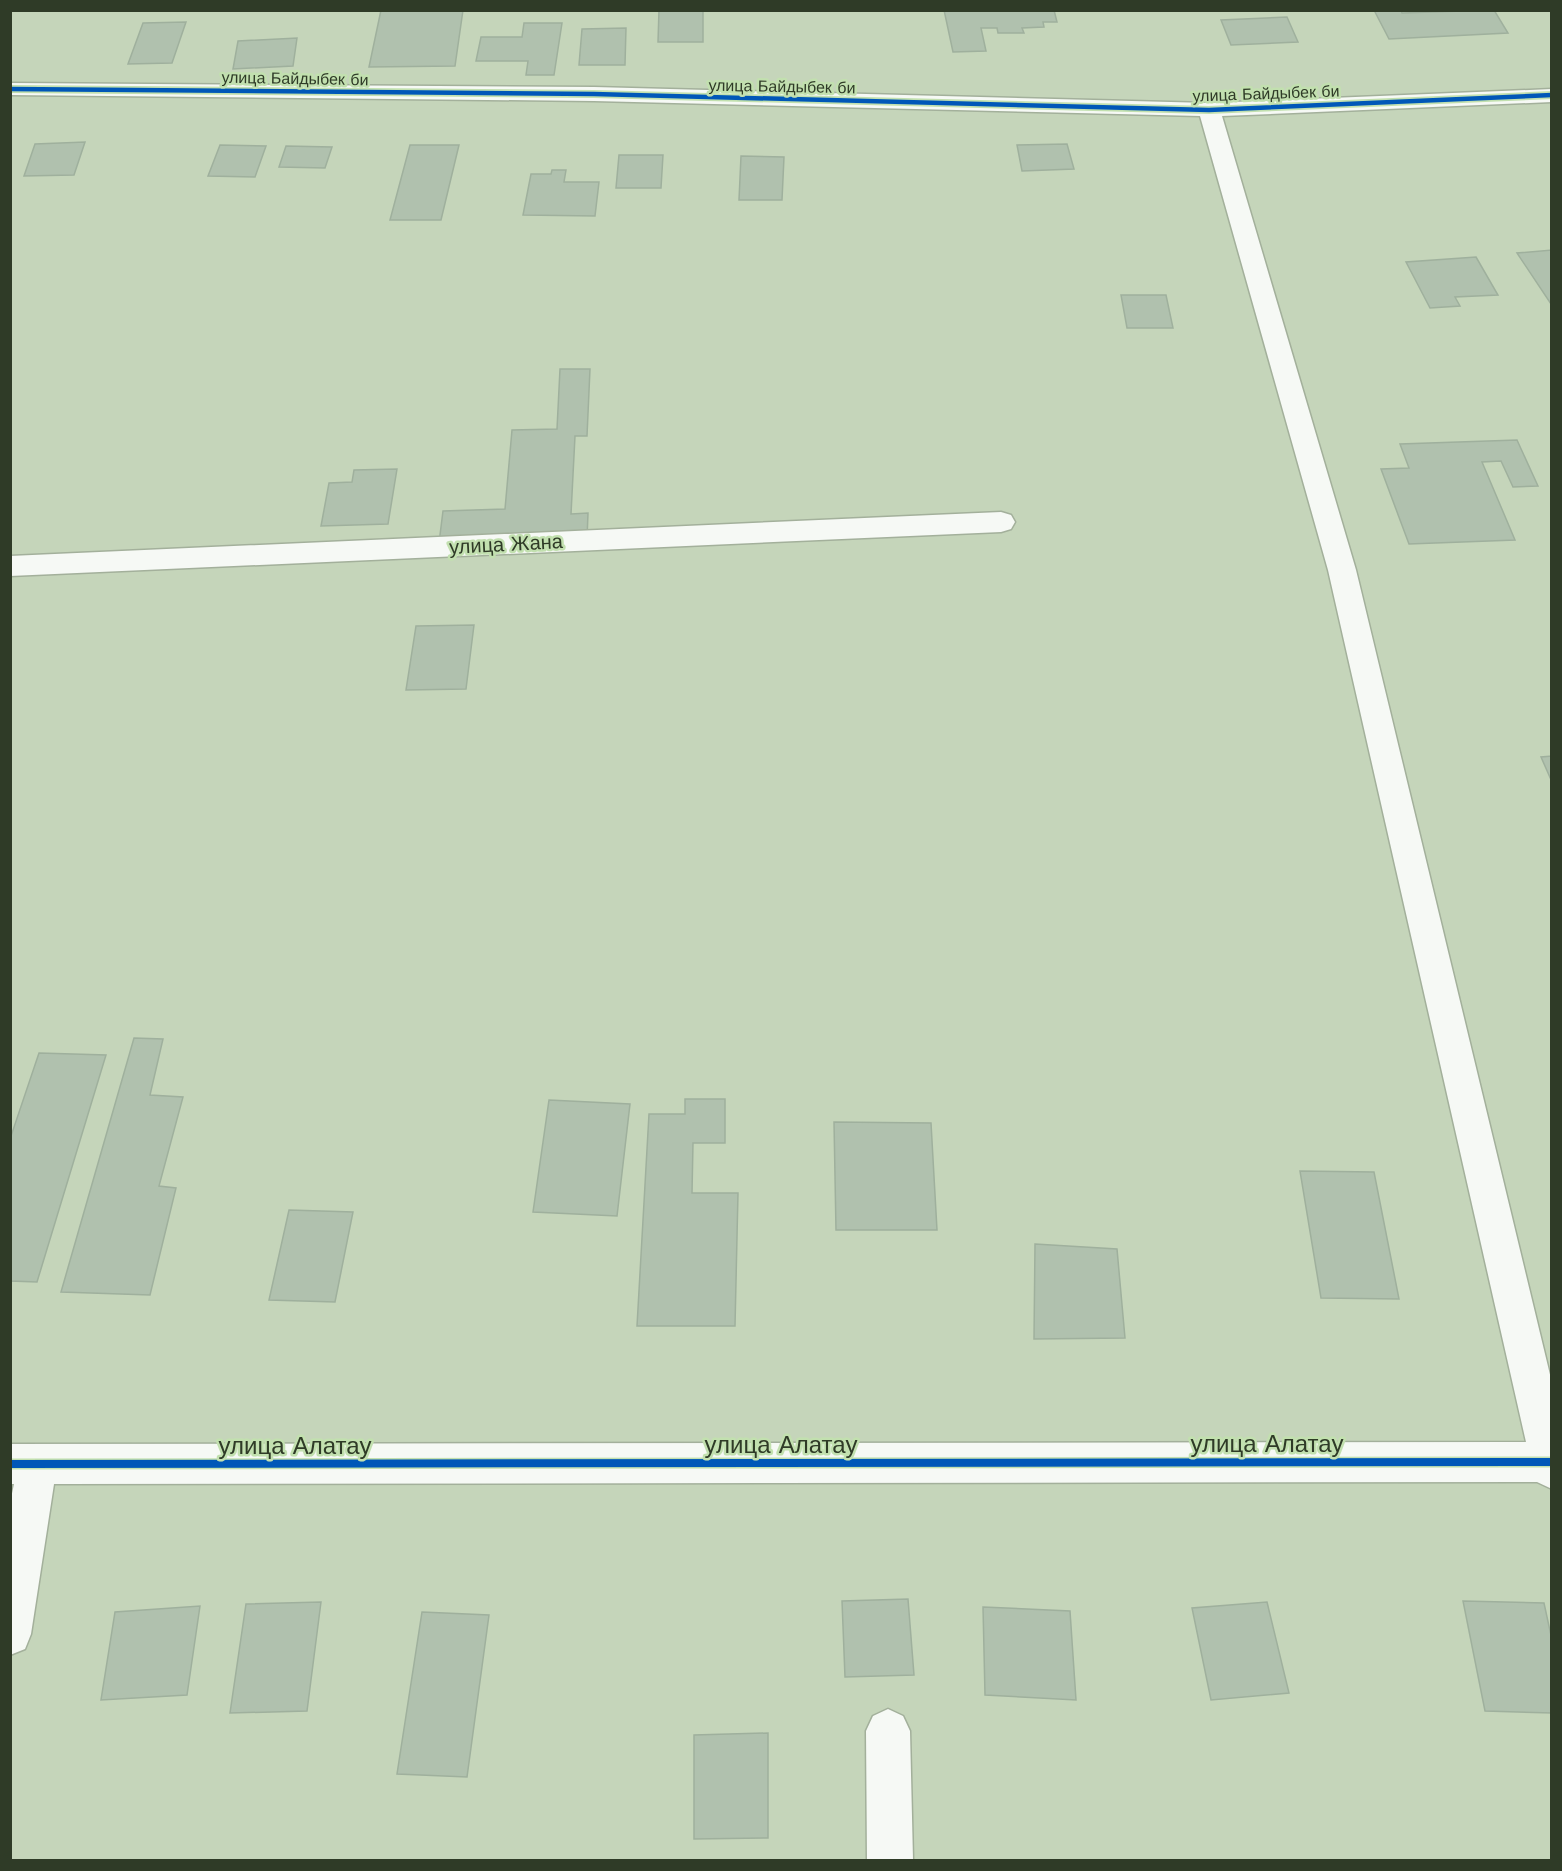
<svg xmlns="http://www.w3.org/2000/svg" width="1562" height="1871" viewBox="0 0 1562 1871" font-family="'Work Sans',sans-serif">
<rect width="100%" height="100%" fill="#c5d5ba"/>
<path fill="#b0c1ae" stroke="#9fb09d" stroke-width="1.5" d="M381,10H463L455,66L369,67Z
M659,10H703V42H658Z
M944,10H1054L1057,22H1043L1044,27L1022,28L1024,33H998L997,28H981L986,51L953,52Z
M1374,10H1401L1402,13L1494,10L1508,33L1389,39Z
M1287,17L1298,42L1231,45L1221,20Z
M186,22L172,63L128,64L143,23Z
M524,23H562L554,75H526L528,61H476L481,37H522Z
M626,28L625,65H579L582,29Z
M297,38L293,66L233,69L238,41Z
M85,142L74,175L24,176L35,144Z
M1067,144L1074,169L1022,171L1017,145Z
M220,145L266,146L255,177L208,176Z
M410,145H459L441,220H390Z
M286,146L332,147L325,168L279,167Z
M619,155H663L661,188H616Z
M741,156L784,157L782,200H739Z
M552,170H566L564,182H599L595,216L523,215L531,174H551Z
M1552,250V304H1551L1517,253Z
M1476,257L1498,295L1455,297L1460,306L1430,308L1406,262Z
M1121,295H1166L1173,328H1127Z
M560,369H590L587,436H575L571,514L588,513L587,539L439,543L443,511L505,509L512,430L557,429Z
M1517,440L1538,486L1513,487L1501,461L1482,462L1515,540L1409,544L1381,469L1409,468L1400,444Z
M397,469L388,524L321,526L329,483L352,482L354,470Z
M474,625L466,689L406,690L416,626Z
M1552,756V782L1541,757Z
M134,1038L163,1039L150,1095L183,1097L159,1186L176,1188L150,1295L61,1292Z
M39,1053L106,1055L37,1282L10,1281V1139Z
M685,1099H725V1143H693L692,1193H738L735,1326H637L649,1114H685Z
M549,1100L630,1104L617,1216L533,1212Z
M834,1122L931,1123L937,1230H836Z
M1300,1171L1374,1172L1399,1299L1321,1298Z
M289,1210L353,1212L335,1302L269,1300Z
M1035,1244L1117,1249L1125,1338L1034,1339Z
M908,1599L914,1675L845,1677L842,1601Z
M1463,1601L1544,1603L1552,1640V1713L1485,1711Z
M321,1602L307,1711L230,1713L246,1604Z
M1267,1602L1289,1693L1211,1700L1192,1608Z
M200,1606L187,1695L101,1700L115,1612Z
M983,1607L1070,1611L1076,1700L985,1695Z
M422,1612L489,1615L467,1777L397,1774Z
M768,1733V1838L694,1839V1735Z"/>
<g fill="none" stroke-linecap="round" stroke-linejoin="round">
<g stroke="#a3b09b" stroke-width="3">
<path id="street" d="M10,83L594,87L1209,103L1552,89V102L1222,116L1356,570L1552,1383V1489L1537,1482L54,1484L31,1634L25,1649L10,1655V1503L14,1484H10V1444L1526,1442L1328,570L1200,116L594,101L10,95Z
M1001,512L1011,515L1015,522L1011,529L1001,532L10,576V556Z
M888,1709L903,1716L910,1731L913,1860H867L866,1731L873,1716Z"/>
</g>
<use href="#street" fill="#f6f9f5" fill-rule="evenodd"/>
<g stroke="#c2e0af" stroke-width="8">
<path id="cycleway-far1" d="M10,89L594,94L1209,110L1552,95"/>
</g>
<g stroke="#c2e0af" stroke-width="11">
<path id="cycleway" d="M10,1464L1552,1462"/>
</g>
<use href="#cycleway-far1" stroke="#0057b8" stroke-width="4.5"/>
<use href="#cycleway" stroke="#0057b8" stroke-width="8"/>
</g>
<g text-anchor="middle" stroke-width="5" stroke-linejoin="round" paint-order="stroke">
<g font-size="16" fill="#2f3b27" stroke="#c2e0af">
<text transform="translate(295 78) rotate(1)" y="6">улица Байдыбек би</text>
<text transform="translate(782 86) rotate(1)" y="6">улица Байдыбек би</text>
<text transform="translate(1266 93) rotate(-2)" y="6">улица Байдыбек би</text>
</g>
<g font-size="20" fill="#2f3b27" stroke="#c2e0af">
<text transform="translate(506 544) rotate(-3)" y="7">улица Жана</text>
</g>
<g font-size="24" fill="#2f3b27" stroke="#c2e0af">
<text x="1267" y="1452">улица Алатау</text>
<text x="781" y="1453">улица Алатау</text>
<text x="295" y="1454">улица Алатау</text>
</g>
</g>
<rect width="1562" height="1871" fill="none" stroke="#2f3b27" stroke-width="24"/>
</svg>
